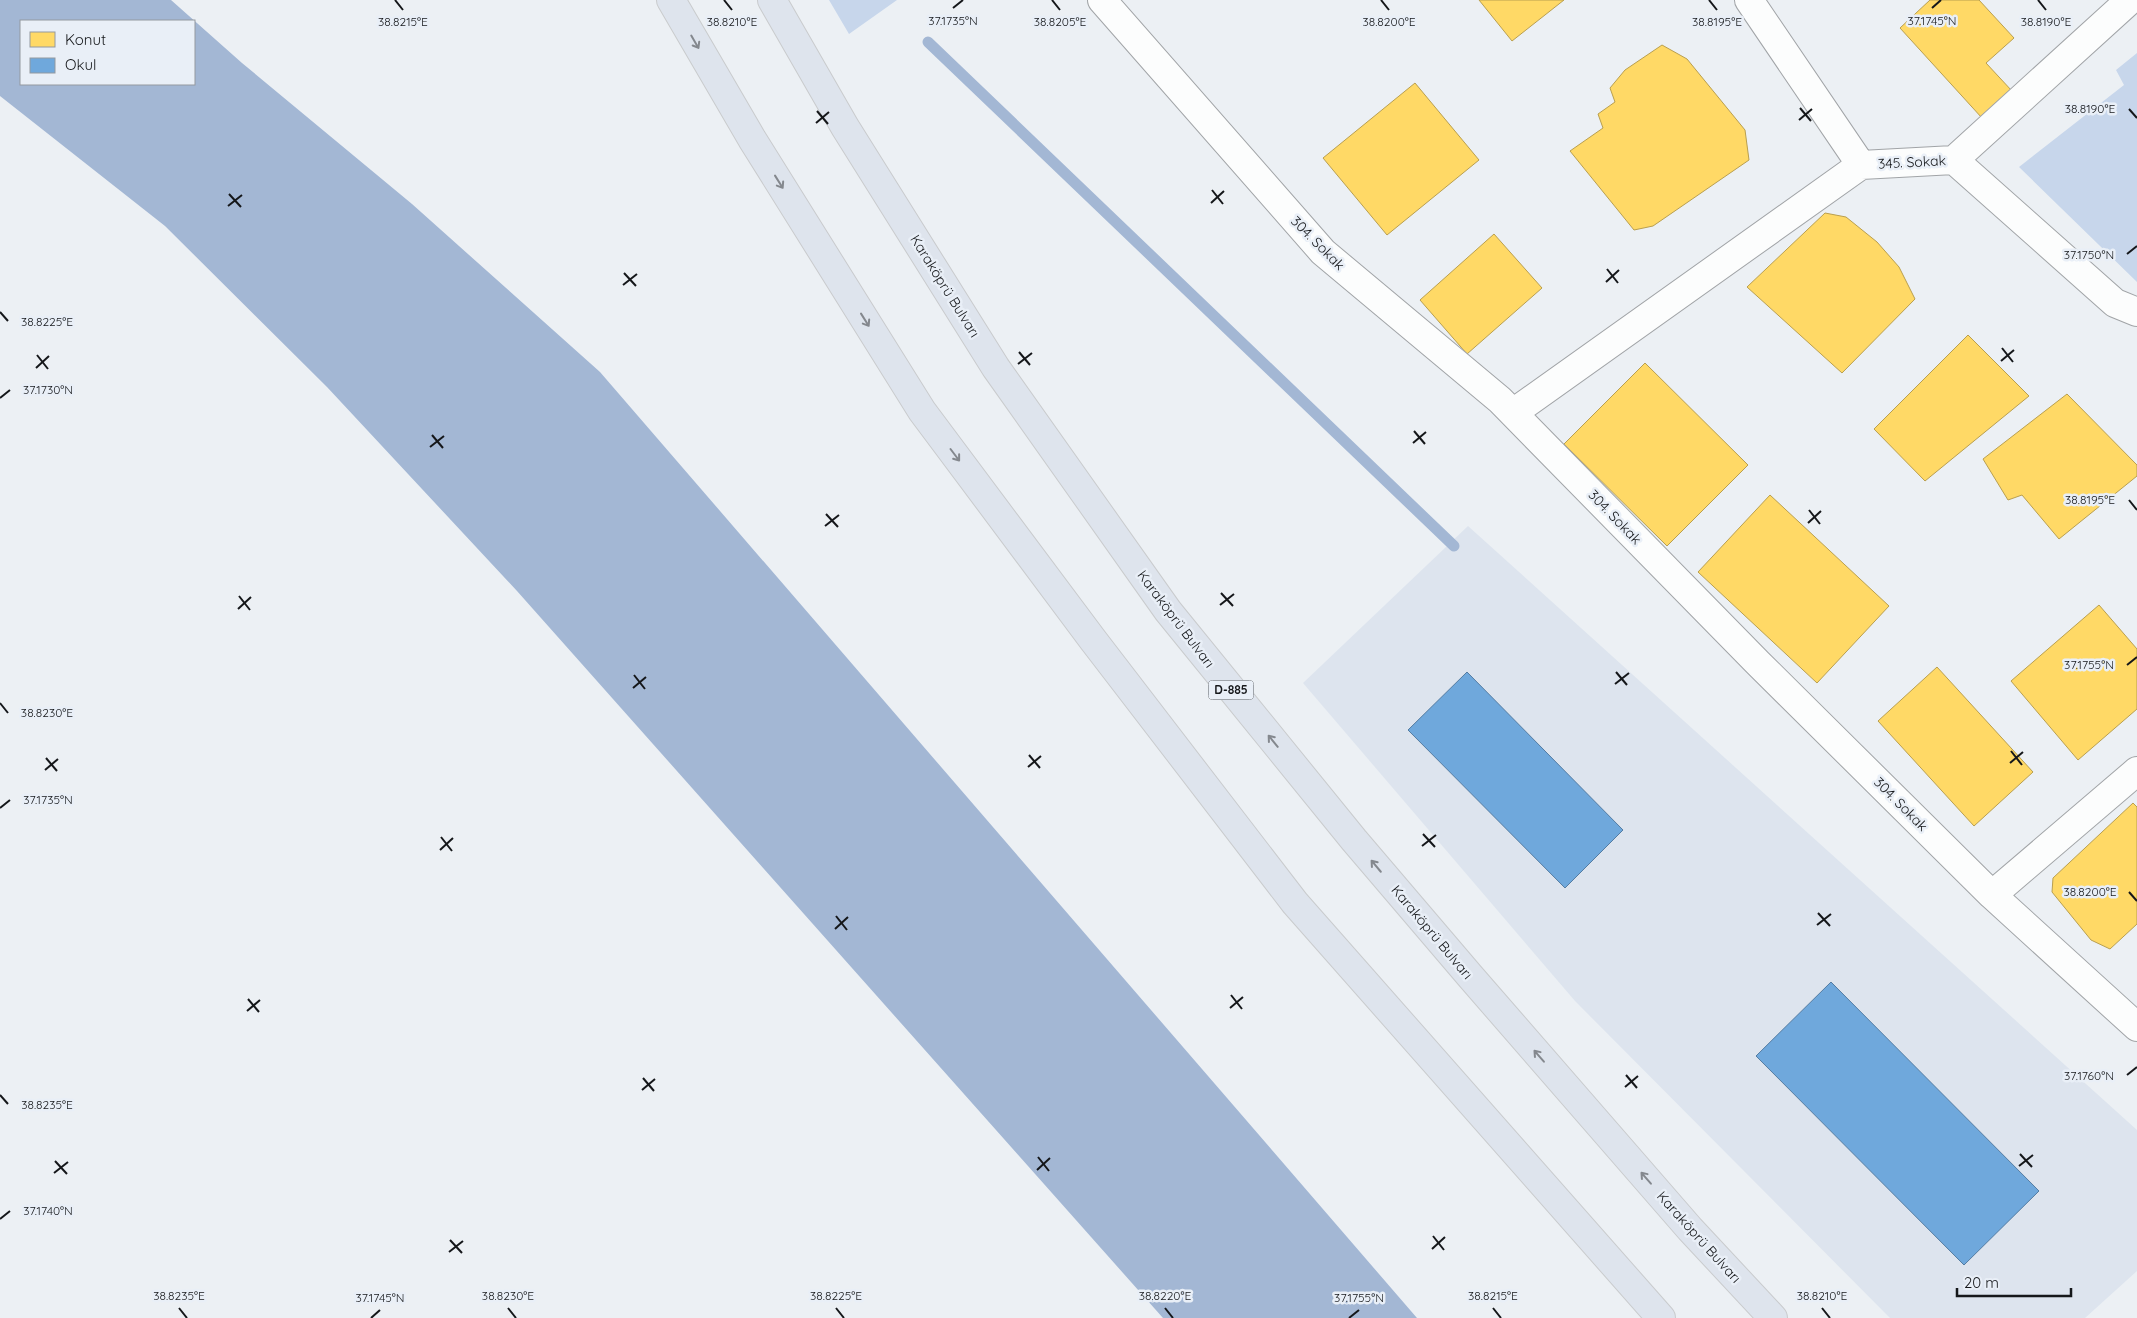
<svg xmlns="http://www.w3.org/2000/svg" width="2137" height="1318" viewBox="0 0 2137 1318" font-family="Quicksand,sans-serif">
<rect width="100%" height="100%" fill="#ecf0f4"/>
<path fill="#dde4ee" d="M1468,526L2137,1130V1271L2085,1318H1890L1575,1001L1303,683Z"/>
<path fill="#c7d6eb" d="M829,0H897L849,34Z
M2137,53V282L2019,167L2124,85L2116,70Z"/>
<path fill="#a3b7d4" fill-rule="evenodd" d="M0,0H171L242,63L412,204L600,372L1417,1318H1163L517,591L327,387L165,226L0,96ZM194,21V84H21V21Z"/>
<path fill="#ffd966" stroke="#b99f4f" d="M1479,0H1564L1512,41Z
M1930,0H1979L2014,38L1986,63L2012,91L1982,118L1900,28Z
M1662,45L1687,59L1745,130L1749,160L1653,226L1634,230L1570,151L1603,128L1598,114L1615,102L1610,88L1625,70Z
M1415,83L1479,160L1387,235L1323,158Z
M1825,213L1846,217L1877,242L1899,267L1915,299L1842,373L1747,287Z
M1494,234L1542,288L1467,354L1420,300Z
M1968,335L2029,396L1925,481L1874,429Z
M1645,363L1748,465L1667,546L1564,444Z
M2067,394L2137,465V476L2059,539L2022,495L2008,500L1983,459Z
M1770,495L1889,606L1817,683L1698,572Z
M2099,605L2137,649V709L2078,760L2011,681Z
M1937,667L2033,772L1974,826L1878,721Z
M2133,803L2137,807V924L2110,949L2091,940L2052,892L2053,878Z"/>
<path fill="#6fa8dc" stroke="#547ca2" d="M1467,672L1623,830L1565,888L1408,730Z
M1831,982L2039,1191L1964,1265L1756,1056Z"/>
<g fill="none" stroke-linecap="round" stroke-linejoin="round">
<path stroke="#a3b7d4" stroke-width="11" d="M928,42L1454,546"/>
<g stroke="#a1a4a7" stroke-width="30">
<path id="street" d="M1102,0L1323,252L1500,400L1758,663L1992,895L2137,1027
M1749,0L1861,165L1954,160L2115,303L2137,312
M1954,160L2130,0
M1513,413L1861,165
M1992,895L2137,771"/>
</g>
<g stroke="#c9cbcd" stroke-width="30">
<path id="highway" d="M671,0L752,139L922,411L1093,640L1295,903L1661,1318
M772,0L845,127L996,368L1168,611L1354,840L1470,976L1690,1229L1773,1318"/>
</g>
<use href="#street" stroke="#fcfdfd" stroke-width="28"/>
<use href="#highway" stroke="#dee4ed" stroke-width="28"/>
</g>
<defs><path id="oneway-shaft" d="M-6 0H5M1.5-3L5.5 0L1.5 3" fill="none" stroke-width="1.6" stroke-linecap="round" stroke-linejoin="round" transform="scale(1.25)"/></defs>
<g stroke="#84888e">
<use href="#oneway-shaft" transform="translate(695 42) rotate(60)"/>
<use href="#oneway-shaft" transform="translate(779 182) rotate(58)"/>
<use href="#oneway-shaft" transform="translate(865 320) rotate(58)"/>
<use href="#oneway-shaft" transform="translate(955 455) rotate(53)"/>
<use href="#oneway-shaft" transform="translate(1273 741) rotate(-129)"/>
<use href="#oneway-shaft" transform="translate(1376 866) rotate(-130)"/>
<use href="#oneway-shaft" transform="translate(1539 1056) rotate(-131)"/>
<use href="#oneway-shaft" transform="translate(1646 1178) rotate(-131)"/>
</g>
<path fill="none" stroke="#15171a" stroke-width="2" d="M395,0L403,10M724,0L732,10M1052,0L1060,10M1381,0L1389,10M1709,0L1717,10M2038,0L2046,10M953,8L963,0M1932,8L1941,0M1800,108L1811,121M2129,109L2137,118M817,111L828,124M1799,120L1812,109M816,123L829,112M1212,190L1223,204M229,194L241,207M1211,203L1224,191M228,206L242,195M2127,254L2137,246M1607,269L1618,283M624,273L636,286M1606,282L1619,270M623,285L637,274M0,312L8,321M2002,348L2013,362M1019,352L1030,365M37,355L48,369M2001,361L2014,350M1018,364L1032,353M36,368L49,356M0,398L10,390M1414,431L1425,444M432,435L443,448M1413,443L1426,432M430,447L444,436M2129,500L2137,510M1809,510L1820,524M826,514L838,527M1808,523L1821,511M825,526L839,515M1221,593L1233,606M239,596L250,610M1220,605L1234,594M238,609L251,597M2127,665L2137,657M1616,672L1627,685M634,675L645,689M1615,684L1629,673M633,688L646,677M0,703L8,713M2011,751L2022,765M1029,755L1040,768M46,758L57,771M2010,763L2023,752M1028,767L1041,756M45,770L58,759M0,808L10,800M1423,834L1435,847M441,837L452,851M1422,846L1436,835M440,850L453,838M2129,892L2137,901M1818,913L1830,926M836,916L847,930M1817,925L1831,914M835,929L848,917M1231,995L1242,1009M248,999L259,1012M1230,1008L1243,997M247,1011L260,1000M1626,1075L1637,1088M2127,1075L2137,1067M643,1078L654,1091M1625,1087L1638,1076M642,1090L655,1079M0,1095L8,1104M2020,1154L2032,1167M1038,1157L1049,1171M55,1161L67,1174M2019,1166L2033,1155M1037,1170L1050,1158M54,1173L68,1162M0,1219L10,1211M1433,1236L1444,1250M450,1240L462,1253M1432,1249L1445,1237M449,1252L463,1241M179,1308L187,1318M508,1308L516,1318M836,1308L844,1318M1165,1308L1173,1318M1493,1308L1501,1318M1822,1308L1830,1318M371,1318L380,1310M1349,1318L1359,1310"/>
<g text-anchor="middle" stroke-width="5" stroke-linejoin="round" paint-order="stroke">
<rect fill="#e9eff7" stroke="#55585c" stroke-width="1" x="1208.5" y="680.5" width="45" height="19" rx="4"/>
<g font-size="12" font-weight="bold" fill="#15171a">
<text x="1231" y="694">D-885</text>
</g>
<g font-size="14" fill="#15171a" stroke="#e9eff7">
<text transform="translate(1912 162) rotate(-3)" y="5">345. Sokak</text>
<text transform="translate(1318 243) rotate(45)" y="5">304. Sokak</text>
<text transform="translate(945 286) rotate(58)" y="5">Karaköprü Bulvarı</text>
<text transform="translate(1615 517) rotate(46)" y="5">304. Sokak</text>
<text transform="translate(1176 619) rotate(53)" y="5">Karaköprü Bulvarı</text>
<text transform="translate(1901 804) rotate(45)" y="5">304. Sokak</text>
<text transform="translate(1432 932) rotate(50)" y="5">Karaköprü Bulvarı</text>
<text transform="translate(1699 1237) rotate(48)" y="5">Karaköprü Bulvarı</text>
</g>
</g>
<g font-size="12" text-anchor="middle" fill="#15171a" stroke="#e9eff7" stroke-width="5" stroke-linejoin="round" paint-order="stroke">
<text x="953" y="25">37.1735°N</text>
<text x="1932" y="25">37.1745°N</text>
<text x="403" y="26">38.8215°E</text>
<text x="732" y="26">38.8210°E</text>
<text x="1060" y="26">38.8205°E</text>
<text x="1389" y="26">38.8200°E</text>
<text x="1717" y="26">38.8195°E</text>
<text x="2046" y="26">38.8190°E</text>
<text x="2090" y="113">38.8190°E</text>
<text x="2089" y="259">37.1750°N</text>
<text x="47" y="326">38.8225°E</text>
<text x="48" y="394">37.1730°N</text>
<text x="2090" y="504">38.8195°E</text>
<text x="2089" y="669">37.1755°N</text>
<text x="47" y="717">38.8230°E</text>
<text x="48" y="804">37.1735°N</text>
<text x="2090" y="896">38.8200°E</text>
<text x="2089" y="1080">37.1760°N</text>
<text x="47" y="1109">38.8235°E</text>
<text x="48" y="1215">37.1740°N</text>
<text x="179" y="1300">38.8235°E</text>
<text x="508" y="1300">38.8230°E</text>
<text x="836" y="1300">38.8225°E</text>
<text x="1165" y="1300">38.8220°E</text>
<text x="1493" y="1300">38.8215°E</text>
<text x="1822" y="1300">38.8210°E</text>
<text x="380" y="1302">37.1745°N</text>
<text x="1359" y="1302">37.1755°N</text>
</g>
<rect x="20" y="20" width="175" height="65" fill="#e9eff7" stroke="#94999f"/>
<rect x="30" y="32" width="25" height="15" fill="#ffd966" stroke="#94999f"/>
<text x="65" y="45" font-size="15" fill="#15171a">Konut</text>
<rect x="30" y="58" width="25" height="15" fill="#6fa8dc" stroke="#94999f"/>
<text x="65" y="70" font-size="15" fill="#15171a">Okul</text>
<path d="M1957 1288v8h114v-8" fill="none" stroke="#15171a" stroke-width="2.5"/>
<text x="1964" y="1288" font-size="15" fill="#15171a" stroke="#e9eff7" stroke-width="4" paint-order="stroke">20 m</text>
</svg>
